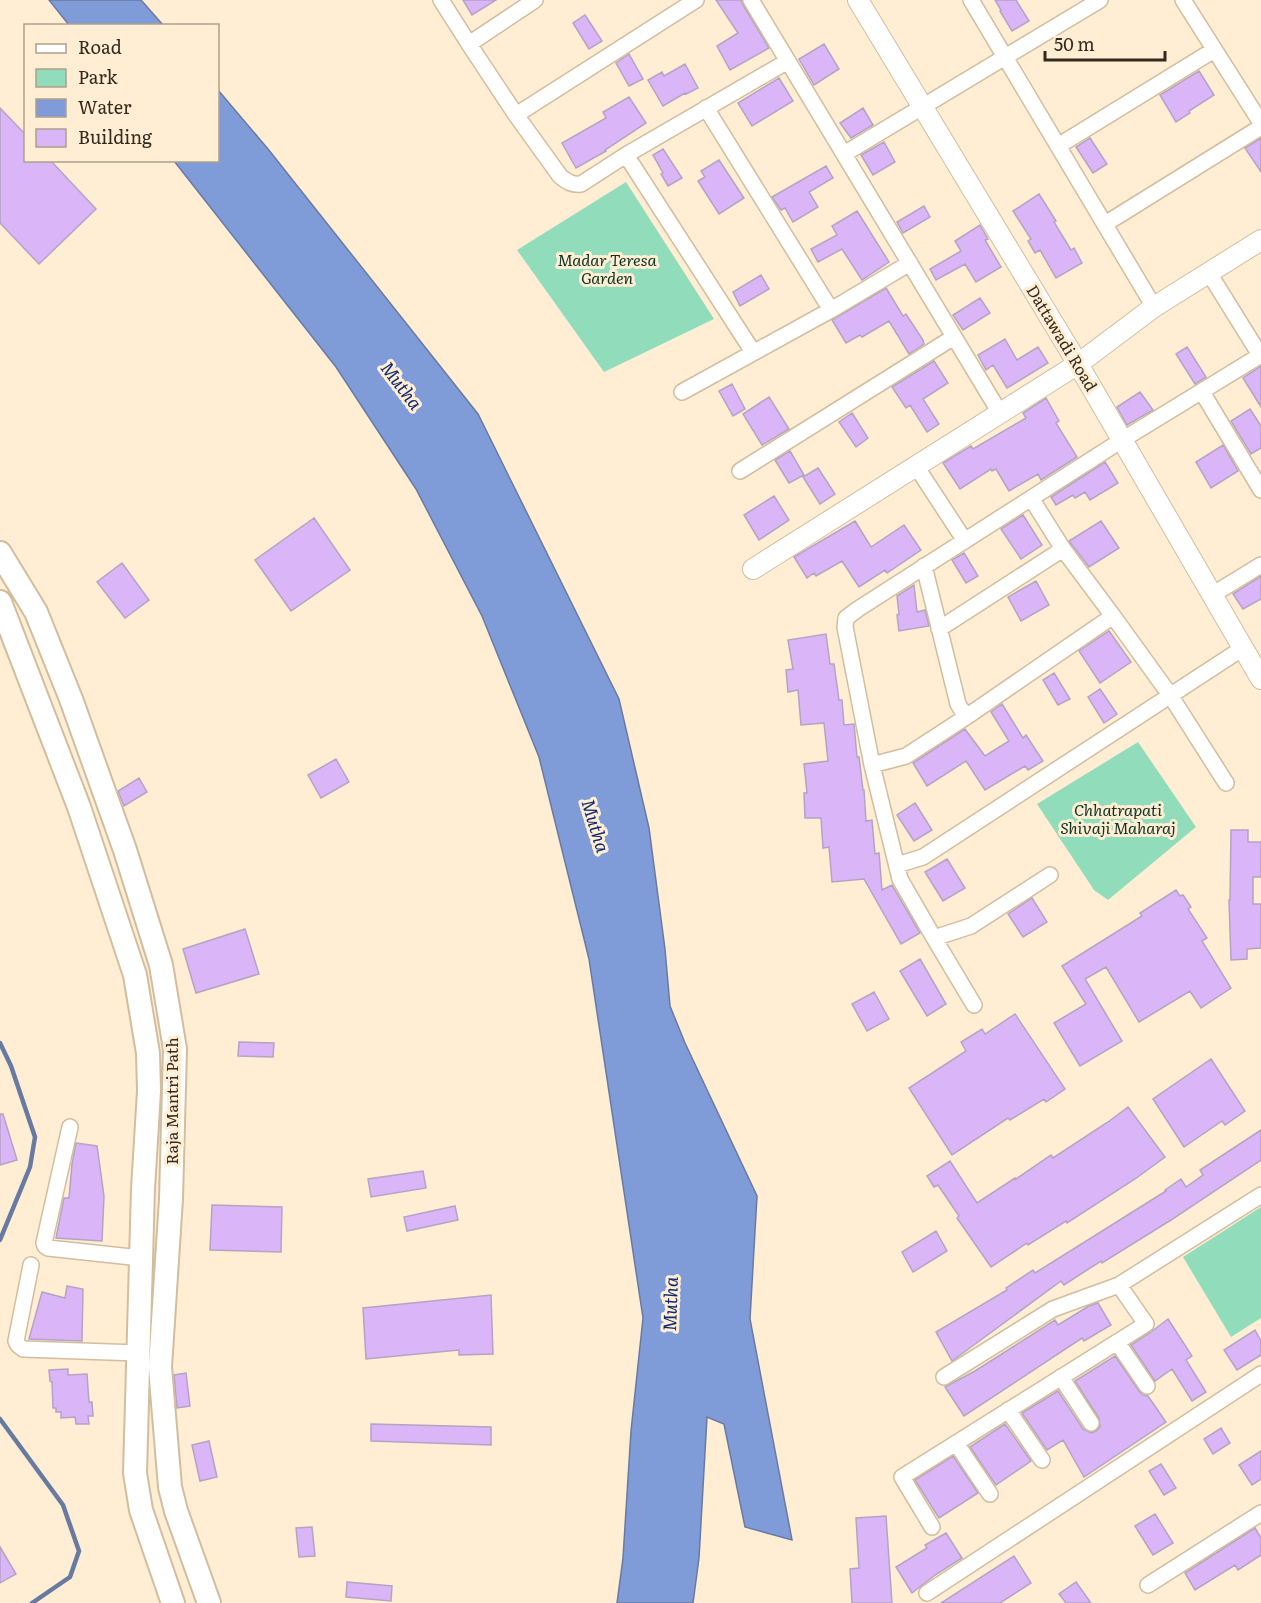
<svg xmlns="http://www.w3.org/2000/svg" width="1261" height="1603" viewBox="0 0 1261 1603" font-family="Literata,serif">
<rect width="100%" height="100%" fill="#ffeed4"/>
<path fill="#91dcba" d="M626,182L714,319L604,372L517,250Z
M1138,742L1196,827L1108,900L1094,890L1037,804Z
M1261,1207V1318L1231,1337L1183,1257Z"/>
<path fill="#7f9cd9" stroke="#687aa1" stroke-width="1.5" d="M49,0H141L163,25H69Z
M218,90L268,149L478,414L619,699L649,828L665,949L670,1006L685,1043L757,1196L750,1319L792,1540L745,1527L724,1424L707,1417L699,1558L693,1603H617L623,1558L631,1431L643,1318L589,959L539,757L482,616L416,489L336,367L174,161L218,160Z"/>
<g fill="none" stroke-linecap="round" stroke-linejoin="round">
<path stroke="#687aa1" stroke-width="4.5" d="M0,1043L11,1066L35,1137L30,1167L0,1240
M0,1419L63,1505L79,1551L70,1577L32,1603"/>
</g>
<path fill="#dab6f8" stroke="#b4a3c3" stroke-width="1.5" d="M463,0H496L472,15Z
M716,0H741L743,5L769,48L730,70L717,46L738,33Z
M995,0H1016L1029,21L1012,31L1000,11L1001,10Z
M585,15L602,41L589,49L573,23Z
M824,44L839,69L814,85L799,59Z
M629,54L643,79L629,86L616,63Z
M685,64L698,88L686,94L685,93L663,106L648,80L662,72L664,76Z
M1199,71L1214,95L1189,111L1190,113L1176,122L1160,95Z
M779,78L793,101L752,126L738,103Z
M629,97L646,123L605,150L606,151L576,168L562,143L606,118L603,112Z
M0,108L26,135V160H50L96,209L39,264L0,223Z
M863,108L873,125L851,138L840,123Z
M1090,138L1107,164L1093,173L1076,147Z
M1261,138V172L1245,148Z
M884,142L895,162L873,175L861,155Z
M663,149L682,178L668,186L661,174L663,173L653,155Z
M719,160L744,198L719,214L698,181L705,177L701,171Z
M826,166L833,178L809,192L818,207L793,222L785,208L781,210L772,197Z
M1039,194L1056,221L1054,222L1071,250L1074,248L1082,263L1056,278L1040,250L1035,253L1028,241L1031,239L1013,211Z
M924,206L930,217L903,233L897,222Z
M857,211L889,262L862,280L842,249L818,262L811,249L837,235L832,226Z
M980,225L988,239L985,240L1001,267L976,282L965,264L936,280L930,269L961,251L955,241Z
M761,275L769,289L740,306L733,292Z
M886,288L903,316L906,314L923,340L924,344L909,354L889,321L862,337L860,335L846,343L832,320Z
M980,298L990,313L963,330L953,315Z
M1005,339L1017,360L1038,347L1048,363L1007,388L993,365L986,370L978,355Z
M1187,347L1206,377L1195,384L1176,354Z
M934,361L948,383L923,399L939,424L927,432L910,405L906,408L892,387Z
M1261,366V407L1243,378Z
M732,384L745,409L733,416L719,391Z
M1140,392L1153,410L1127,425L1117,407Z
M769,397L789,429L762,445L743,414Z
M1046,398L1059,421L1056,423L1077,457L1041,480L1038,474L1009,491L996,469L992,471L991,469L960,489L943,463L971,446L973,449L1026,418L1023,413Z
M1250,409L1261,426V448L1251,454L1231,421Z
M852,413L868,438L856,447L839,422Z
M1223,445L1238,471L1211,488L1196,462Z
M790,451L804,475L789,483L775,460Z
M1105,462L1118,483L1090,500L1085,492L1075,498L1073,495L1056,505L1051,497Z
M818,468L835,494L820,504L803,477Z
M774,496L789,520L759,540L744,515Z
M1023,515L1042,545L1021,559L1001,529Z
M314,518L350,570L291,611L255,560Z
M855,521L871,547L904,525L921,550L887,573L885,570L859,587L842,561L816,576L814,573L807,578L794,557Z
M1101,521L1119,548L1089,567L1069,541Z
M964,553L978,576L966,583L952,560Z
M122,563L149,600L125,618L97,582Z
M1261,576V599L1243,609L1233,594Z
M1036,581L1049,605L1021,621L1008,597Z
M914,585L917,612L925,610L929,626L899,631L897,615L899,614L897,596Z
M1109,631L1131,662L1100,683L1079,651Z
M826,634L830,664H834L839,700H842L844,725L854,724L857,757H859L863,790H864L866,821L872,820L875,854L879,853L882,890L892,885L920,933L901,944L864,879L832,882L829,847L823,848L821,818H805L804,793H807L804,764L828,761L824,723L801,725L798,690L788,692L786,670L793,669L788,640Z
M1054,673L1070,699L1058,705L1043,680Z
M1100,689L1117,714L1104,723L1088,697Z
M1002,704L1023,738L1026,735L1043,761L1028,770L1025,766L985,790L966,761L927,786L913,763L965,729L985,756L1009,741L991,712Z
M336,759L349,782L321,798L308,775Z
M139,778L147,792L124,806L118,791Z
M915,803L932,830L914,841L897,815Z
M1231,830H1248V842H1261V877H1253V904H1261V948L1247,949V959L1231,960L1229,900H1230Z
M947,859L965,888L943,901L925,872Z
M1176,890L1180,896L1183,895L1191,907L1188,909L1207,938L1202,941L1231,988L1201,1008L1190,991L1139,1022L1106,967L1085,979L1122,1041L1080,1066L1054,1023L1086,1004L1062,966L1142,916L1140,913Z
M1032,898L1047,922L1023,937L1008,914Z
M245,929L259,974L196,993L183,949Z
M920,959L946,1004L927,1016L900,971Z
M874,992L889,1019L867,1031L852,1004Z
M1015,1014L1065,1089L1046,1102L1044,1099L1010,1120L1008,1118L952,1155L909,1088L966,1051L961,1042L982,1029L985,1034Z
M239,1042L274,1043L273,1057L238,1056Z
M1211,1059L1245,1111L1225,1125L1222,1121L1184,1147L1153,1099Z
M1128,1107L1165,1157L1135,1179L1067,1223L1066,1221L1028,1245L1027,1243L991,1267L957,1218L959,1216L938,1185L934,1187L927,1176L950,1161L977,1203L1015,1178L1016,1179L1051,1155L1053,1158L1108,1122Z
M0,1114H3L17,1160L0,1165Z
M1261,1130V1160L1171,1220L1102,1263L1101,1261L1064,1285L1061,1281L952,1361L936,1332L1007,1290L1006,1288L1033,1270L1035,1273L1166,1191L1165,1190L1181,1179L1186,1187L1203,1175L1200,1170Z
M76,1143L97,1146L104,1196L102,1241L56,1238L64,1198H69L72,1164Z
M423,1171L426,1188L371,1197L368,1179Z
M212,1205L282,1207L281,1252L210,1250Z
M455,1206L458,1220L407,1231L404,1217Z
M936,1231L947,1251L913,1272L902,1252Z
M67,1286L83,1289L82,1341L29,1339L42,1292L65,1298Z
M491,1295L493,1354L459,1355V1350L366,1359L363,1308Z
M1098,1303L1111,1325L1084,1341L1082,1338L964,1416L945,1387L975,1371L1055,1320L1058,1325L1089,1306Z
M1168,1319L1192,1356L1186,1360L1206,1392L1192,1401L1172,1369L1155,1381L1131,1345L1151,1332Z
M1255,1330L1261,1341V1355L1237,1370L1224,1350Z
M1115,1356L1139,1391L1143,1395L1148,1396L1166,1422L1084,1477L1063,1440L1047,1450L1022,1413L1058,1391L1083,1429L1091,1433L1096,1431L1100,1427L1099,1418L1075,1381Z
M68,1369V1375L87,1374L89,1402H92L93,1416H88L89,1424H76L75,1417L61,1418V1412H56V1408H53L52,1382L50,1381L49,1370Z
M186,1373L190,1406L177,1408L174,1375Z
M371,1424L491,1427V1445L371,1441Z
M1005,1424L1031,1461L996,1485L970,1447Z
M1221,1428L1230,1443L1213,1454L1204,1439Z
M209,1441L217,1477L200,1481L192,1445Z
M1261,1451V1479L1252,1485L1239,1465Z
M953,1456L978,1493L939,1518L915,1480Z
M1161,1464L1176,1488L1164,1495L1149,1471Z
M1155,1514L1173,1543L1153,1555L1135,1526Z
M886,1516L892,1603H852L850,1569L859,1568L856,1518Z
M312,1527L315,1556L299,1557L296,1528Z
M1255,1528L1261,1538V1555L1238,1570L1235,1565L1195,1590L1185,1573Z
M946,1533L962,1558L935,1575L912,1593L896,1567L927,1548L925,1545Z
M0,1547L16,1574L0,1583Z
M1014,1556L1031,1583L1000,1603H941Z
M347,1582L392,1586L391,1601L346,1597Z
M1076,1582L1091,1603H1066L1059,1594Z"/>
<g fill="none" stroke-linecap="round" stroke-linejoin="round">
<g stroke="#d2bd9e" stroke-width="18">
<path id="minor" d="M441,0L469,44L535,0
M751,0L1000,413
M971,0L1154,307
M1183,0L1261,123
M469,44L516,115L560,176C567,182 572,185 581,184L626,155L788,61
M706,108L831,310
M516,115L696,0
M1058,146L1214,50
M844,154L1100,0
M626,155L753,352
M1105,224L1261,127
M1209,273L1260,355
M682,392L831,310L910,263
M1202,392L1261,490
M916,466L965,541
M740,471L954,337
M924,566L958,704L966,717
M1212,595L1261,565
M1113,616L1170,695L1226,783
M939,629L1063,549
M872,765L906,756L966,717L1113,616L1063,549L1031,498
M897,865L923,857L1243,648
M1050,875L971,926L934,938L900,879L872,765L845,627L846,618L858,609L1122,440L1261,355
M934,938L974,1005
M70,1127L44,1243L45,1246L48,1248L141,1258
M31,1265L16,1341L18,1345L23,1349L138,1353
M1117,1342L1147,1386
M944,1377L1053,1309L1119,1285L1261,1195
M1061,1377L1091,1423
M1008,1410L1042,1460
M956,1443L990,1494
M932,1527L902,1477L1146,1324L1119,1285
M1148,1585L1261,1513
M927,1593L1261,1374"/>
</g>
<g stroke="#d2bd9e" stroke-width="22">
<path id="tertiary" d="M858,0L1078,364L1261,679
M753,569L1078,364L1154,307L1261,240"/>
</g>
<g stroke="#d2bd9e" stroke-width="26">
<path id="secondary" d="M0,553L36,612L71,699L125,850L161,965L175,1049L171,1199L160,1367L170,1487L176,1511L209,1603
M0,602L79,807L135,975L148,1053L149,1091L143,1189L135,1473L141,1510L173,1603"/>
</g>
<use href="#minor" stroke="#fff" stroke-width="15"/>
<use href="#tertiary" stroke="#fff" stroke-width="20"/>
<use href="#secondary" stroke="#fff" stroke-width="22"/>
</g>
<g text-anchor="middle" stroke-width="6" stroke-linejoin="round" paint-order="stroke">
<g font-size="16" font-style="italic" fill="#0c3223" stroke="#ffeed4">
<text x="607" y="266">Madar Teresa<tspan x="607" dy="18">Garden</tspan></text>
<text x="1118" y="816">Chhatrapati<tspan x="1118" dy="18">Shivaji Maharaj</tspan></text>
</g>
<g font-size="16" fill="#322a1e" stroke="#ffeed4">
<text transform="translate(1062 338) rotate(59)" y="6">Dattawadi Road</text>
<text transform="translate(172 1101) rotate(-90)" y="6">Raja Mantri Path</text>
</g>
<g font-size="18" font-style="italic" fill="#0f2870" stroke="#ffeed4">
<text transform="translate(401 386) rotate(53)" y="6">Mutha</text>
<text transform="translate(595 826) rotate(73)" y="6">Mutha</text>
<text transform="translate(671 1304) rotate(-88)" y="6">Mutha</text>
</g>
</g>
<rect x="24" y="24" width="195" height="138" fill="#ffeed4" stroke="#ada08b" stroke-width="1.5"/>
<rect x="36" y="44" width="30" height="9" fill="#ffffff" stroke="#ada08b" stroke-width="1.5"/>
<text x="78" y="54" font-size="18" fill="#322a1e">Road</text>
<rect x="36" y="69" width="30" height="18" fill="#91dcba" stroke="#ada08b" stroke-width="1.5"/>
<text x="78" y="84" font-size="18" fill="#322a1e">Park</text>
<rect x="36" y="99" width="30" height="18" fill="#7f9cd9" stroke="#ada08b" stroke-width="1.5"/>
<text x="78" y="114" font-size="18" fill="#322a1e">Water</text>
<rect x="36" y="129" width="30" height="18" fill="#dab6f8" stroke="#ada08b" stroke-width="1.5"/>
<text x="78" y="144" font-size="18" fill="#322a1e">Building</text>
<path d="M1045 51v9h120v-9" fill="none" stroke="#322a1e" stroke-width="3"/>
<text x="1054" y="51" font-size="18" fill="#322a1e" stroke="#ffeed4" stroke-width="4.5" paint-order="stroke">50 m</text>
</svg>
